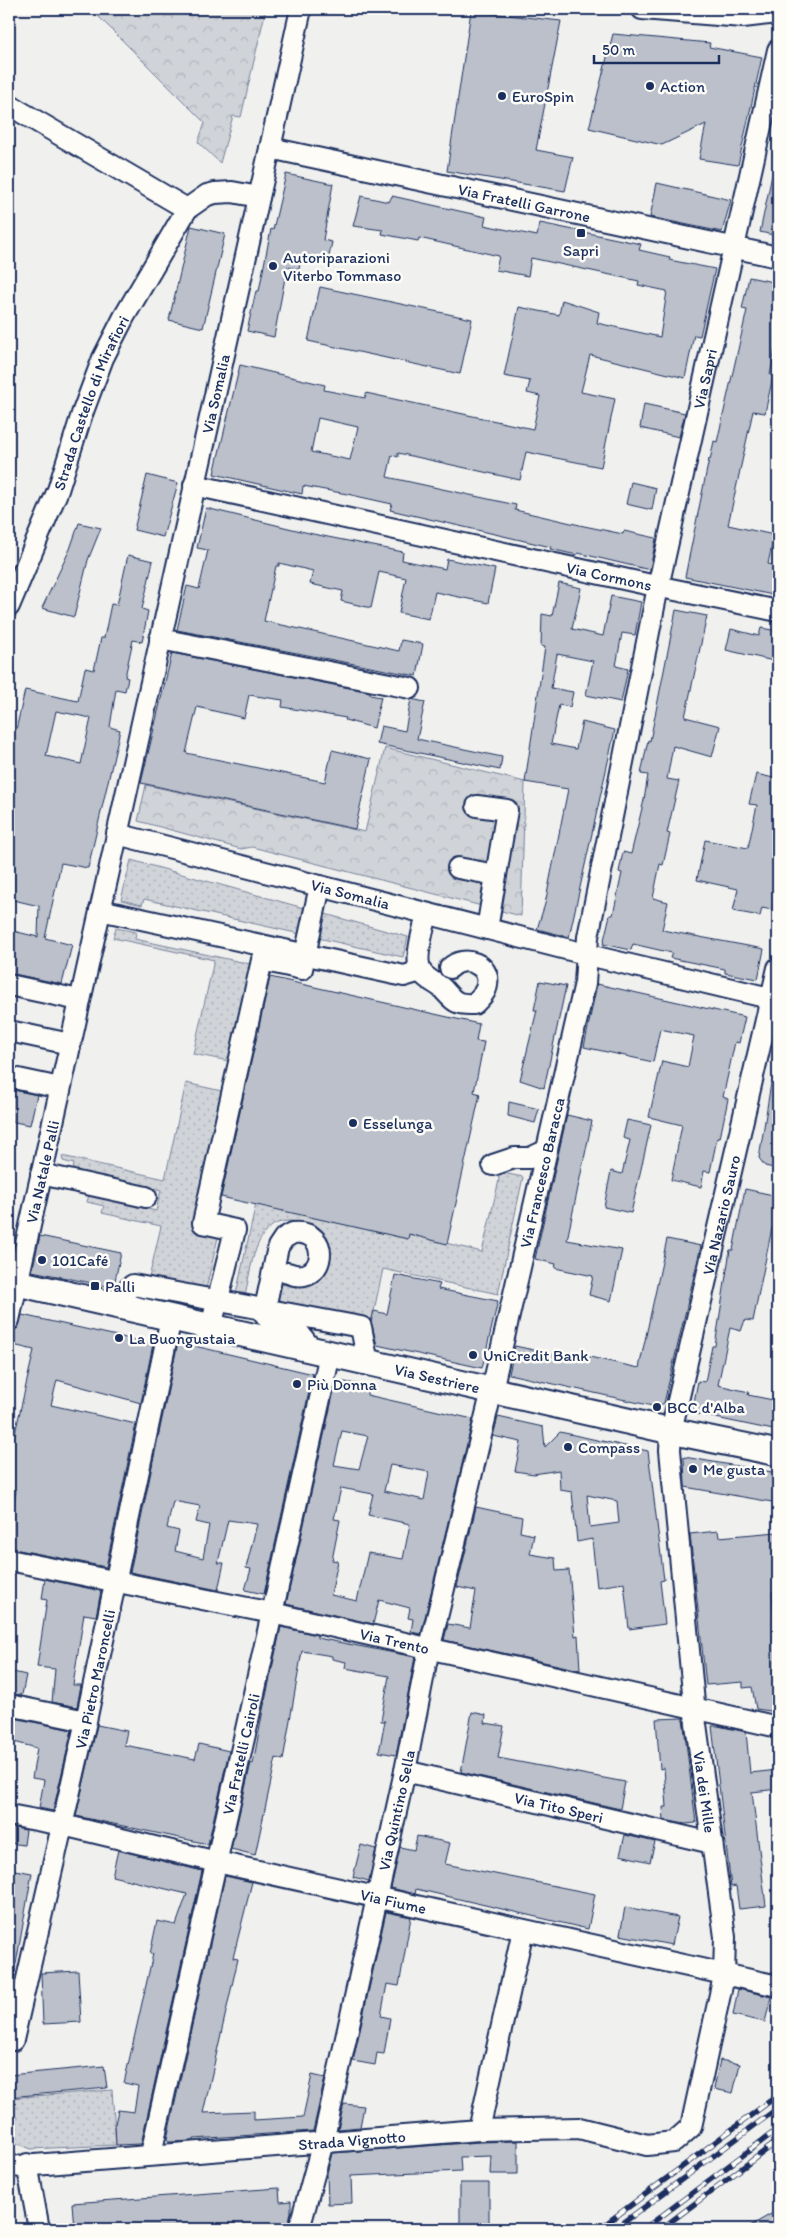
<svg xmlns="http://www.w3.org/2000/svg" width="787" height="2238" viewBox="0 0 787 2238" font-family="Itim,sans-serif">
<defs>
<pattern id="grass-dots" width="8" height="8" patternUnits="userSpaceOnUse" patternTransform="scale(1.25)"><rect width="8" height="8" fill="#d0d3d8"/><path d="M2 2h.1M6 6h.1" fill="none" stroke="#b2b5bc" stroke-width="1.8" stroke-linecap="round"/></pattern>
<pattern id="forest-crowns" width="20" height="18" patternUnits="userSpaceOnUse" patternTransform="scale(1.25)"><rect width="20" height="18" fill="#d0d3d8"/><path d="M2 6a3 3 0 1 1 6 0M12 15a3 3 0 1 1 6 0" fill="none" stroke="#b2b5bc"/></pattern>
</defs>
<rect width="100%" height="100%" fill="#f0f0ee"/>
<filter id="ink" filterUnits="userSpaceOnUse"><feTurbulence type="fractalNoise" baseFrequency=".02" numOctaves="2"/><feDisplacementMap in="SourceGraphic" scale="10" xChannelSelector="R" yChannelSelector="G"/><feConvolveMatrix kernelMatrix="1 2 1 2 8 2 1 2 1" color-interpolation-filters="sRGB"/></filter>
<g filter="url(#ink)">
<path fill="url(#grass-dots)" stroke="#76819b" d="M131,860L408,937L403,957L144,899L142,905L121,900Z
M116,928L136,932L135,939L255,965L234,1062L193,1054L214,960L113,938Z
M186,1083L226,1092L198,1228L219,1233L206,1289L149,1278L161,1226L102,1213L104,1206L87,1202L89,1195L156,1211L161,1190L73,1170L74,1164L63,1161L62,1156L165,1179Z
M503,1173L523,1177L498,1294L383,1269L372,1320L270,1299L273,1283C295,1286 306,1291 319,1268L306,1225C301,1224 295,1221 290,1221C254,1220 251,1270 245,1296L236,1294L256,1204L408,1239L409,1234L482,1252L499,1180L498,1175Z
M112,2090L116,2145L31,2149L9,2140V2098Z"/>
<path fill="url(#forest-crowns)" stroke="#76819b" d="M91,9H266L241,117L233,116L220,163L198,142L205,123Z
M385,748L525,782L521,916L252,847L241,849L138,821L146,785L365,832Z"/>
<path fill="#bbc0ca" stroke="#1b2f5e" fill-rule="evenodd" d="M471,11L561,21L536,150L573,157L565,191L447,171Z
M613,34L710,43L709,47L762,57L738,165L699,159L706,124L662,145L589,128Z
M286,174L333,184L323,240L332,242L328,261L302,256L299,269L287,267L274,337L247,331L256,291H259L271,229L273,230Z
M772,175L778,176V236L760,232Z
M657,183L731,200L722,232L650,217Z
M361,196L389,202L392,196L486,217L484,225L537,236L540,223L641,244L639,250L670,257L669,260L715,269L700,336L694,335L685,378L590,355L581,392L615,399L601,467L526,452L520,480L398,453V457L392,455L387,477L516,505L515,510L584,526L623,534L624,531L656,538L650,570L578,553L577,555L550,549L551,547L390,510L392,504L347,494L303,486L302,494L214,474L240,365L325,385L324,390L365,398L366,393L533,429L540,396L527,393L530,381L504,376L519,307L559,315L562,300L599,312L597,323L660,337L667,291L638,285L639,281L531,258L528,276L496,270L499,256L419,238L418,241L382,234L383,230L353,226ZM318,418L358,427L350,460L311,452Z
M191,226L225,234L203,328L169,320Z
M749,277L778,283V335L770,375L773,376L765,413L753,411L728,525L774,535L768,564L778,566V596L685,577L709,459L710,460L714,441L717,442L747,310L742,309Z
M320,287L472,319L460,374L308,341Z
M644,404L685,413L679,437L640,428Z
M147,475L178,483L163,537L134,530Z
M631,482L656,488L652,510L626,504Z
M206,508L313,534L403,552L402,560L445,569L447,559L495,569L488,603L435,592L429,619L399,613L406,578L379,572L371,608L341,601L343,591L310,584L313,571L279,563V566H276L264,621L399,651L401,640L423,644L417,676L177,630L187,586L199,589L208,550L197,548Z
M79,523L101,528L88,560L74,617L42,608L70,549Z
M128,555L153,561L142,609L148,611L142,642L133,640L125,677L128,678L125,691L116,689L110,727L120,730L88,868L61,863L45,938L72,945L62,984L9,973V930L38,937L39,906L9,899V729L16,730L25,690L78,701L85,668L94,670L101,638H104L111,604L117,605ZM56,711L91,718L81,764L46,756Z
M559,583L581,588L572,629L603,636L611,596L641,602L635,635L622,633L616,666L628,669L621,702L586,695L593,661L557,654L551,688L573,692L570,707L559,705L551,744L576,749L582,722L615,730L569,937L537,929L545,904L568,789L525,782L545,647L541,646L542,614L552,616Z
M676,610L707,616L685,717L720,726L712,757L673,746L667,779L679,781L667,833L670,834L663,865L660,864L653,898L668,902L662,930L764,949L758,979L725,973V969L670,958L672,953L633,944L631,950L603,944L610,915H613L622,873L619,872L623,852L631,854L644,800L648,775L641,774L648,740L650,741Z
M761,628L777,631L778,662L726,650L731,629L759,636Z
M172,653L370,692V695L381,697L374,728L345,720L346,718L282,707L283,700L249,695L244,718L197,707L186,753L325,782L332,750L371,759L355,829L141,783Z
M411,699L425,702L417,739L502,757L500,770L377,744L381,726L405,731Z
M756,774L778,779V880L772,910L762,908L760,916L733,911L738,889L697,880L705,840L748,848L757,805L749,804Z
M270,977L479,1024L476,1041L484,1042L474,1092L480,1094L447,1244L409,1234L408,1239L221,1197Z
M540,981L566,986L544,1088L520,1080L537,1010H534Z
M597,984L745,1017L739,1043L735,1042L723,1097L728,1099L720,1138H717L710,1172L704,1171L701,1187L671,1180L682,1125L649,1117L662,1061L688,1067L694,1036L660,1029L653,1062L584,1047Z
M771,1083L778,1084V1169L765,1166L759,1158Z
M9,1089L37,1095L30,1125L9,1121Z
M509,1102L539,1109L535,1123L508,1116Z
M567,1115L592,1121L567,1240L622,1250L611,1301L589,1295L593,1276L555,1268L556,1264L535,1259Z
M627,1120L651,1125L631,1213L604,1207L611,1171L622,1174L630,1140L623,1138Z
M745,1189L778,1196V1229L772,1228L753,1321L745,1320L741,1331L730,1328L718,1385L749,1392L748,1395L778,1401V1431L692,1413L698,1381L705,1382L712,1346H715L730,1250H733Z
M40,1236L121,1253L114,1285L111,1287L32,1271Z
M667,1239L701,1246L664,1403L657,1407L509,1374L515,1346L566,1357L567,1352L639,1368Z
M395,1275L440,1284L438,1289L498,1301L482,1368L377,1345L371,1322L374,1311L387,1314Z
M22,1315L153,1344L141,1403L57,1380L51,1405L136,1424L106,1567L9,1548V1528L16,1491L9,1489V1441L13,1442L34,1350L9,1344L12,1331L18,1328Z
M178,1342L313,1374L264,1594L245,1590L251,1569L246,1568L257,1524L228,1520L218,1563H224L218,1590L130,1572ZM173,1501L200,1506L196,1522L209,1525L203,1558L175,1551L179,1531L167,1528Z
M339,1381L368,1386L367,1395L473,1419L421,1634L411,1632L413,1619L408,1618L410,1608L379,1600L373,1624L286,1604L336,1382ZM342,1431L368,1436L359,1469L334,1465ZM390,1465L429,1472L424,1500L384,1491ZM341,1488L373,1494L368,1515L410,1524L403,1559L368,1553L357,1601L331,1595L338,1561L332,1560L340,1520L334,1519Z
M498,1417L543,1427L545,1447L560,1432L648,1451L664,1580L660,1581L665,1624L629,1629L624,1583L597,1587L592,1539L577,1542L572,1492L560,1490L559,1470L534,1474L515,1471L521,1442L493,1436ZM587,1495L617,1501L619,1523L590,1527Z
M684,1457L778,1473V1503L685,1487Z
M476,1507L522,1517L520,1532L534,1535L530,1554L555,1558L556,1571L569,1570L575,1636L578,1635L580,1670L444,1640L448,1624L470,1628L476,1591L457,1587Z
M718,1531L719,1537L777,1532L778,1592H772L778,1665V1712L756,1709L752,1687L743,1688V1682L706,1685L690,1534Z
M45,1579L101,1591L96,1616L84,1614L73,1685H81L77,1707L52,1702L55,1669L37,1667L47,1600L42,1599Z
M281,1627L317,1635V1638L415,1657L396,1755L379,1752L385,1721H381L389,1676L345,1668L346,1662L332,1659V1656L302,1651L283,1760L276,1758L255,1855L231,1849L251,1763L253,1764L263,1710Z
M9,1671L26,1675L22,1695L9,1693Z
M472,1712L486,1715L485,1723L504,1726L498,1758L625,1782L620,1809L461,1772Z
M9,1717L72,1730L53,1811L39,1808L44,1780L32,1778L37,1748L10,1741L12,1734H9Z
M683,1718L696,1823L685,1824L664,1820L663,1807H667L664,1768L660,1769L656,1719Z
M97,1725L127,1731L124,1745L195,1759L199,1744L229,1751L208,1844L76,1816Z
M712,1726H718L746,1732L750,1773L778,1770V1789L752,1792L766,1906L739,1909L736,1886L731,1887Z
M9,1827L26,1830L24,1845L9,1843Z
M625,1835L655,1842L650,1862L620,1855Z
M417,1836L450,1843L445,1864L595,1894L588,1929L416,1889L415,1894L391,1888L400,1847L414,1850Z
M361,1845L376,1849L369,1881L353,1877Z
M118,1850L202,1871L141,2144L116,2145L115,2124L118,2110L134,2112L138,2086L124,2083L153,1954H150L157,1921L176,1925L187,1894L112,1876Z
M9,1869L32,1873L16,1964H9Z
M225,1876L252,1882L233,1958L238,1959L203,2113L254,2111V2120L303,2117L312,2075L325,2078L313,2131L194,2139V2141L169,2142L167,2139Z
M625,1907L678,1917L672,1945L620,1935Z
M386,1912L411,1917L399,1986L387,1984L381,2016L390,2018L384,2054L377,2053L375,2065L353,2061Z
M78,1971L81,2022L43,2024L41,1973Z
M738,1989L771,1997L765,2022L733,2015Z
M720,2060L740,2064L733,2093L714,2089Z
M104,2066L107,2088L9,2097V2075Z
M344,2104L364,2106L360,2127L338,2129Z
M518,2141V2174H490L491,2156L460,2157L461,2171L351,2176L352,2203L328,2204L327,2173L332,2153L480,2142Z
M460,2183H489V2229H460Z
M279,2188L280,2202L291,2201V2212L287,2229H74L72,2203Z
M778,2210V2229H745Z"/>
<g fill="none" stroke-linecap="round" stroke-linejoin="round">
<g stroke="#1b2f5e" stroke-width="24">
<g id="minor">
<path d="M642,9L743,17L778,13"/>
<path d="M9,105L187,209"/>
<path id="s1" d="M270,148L778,257"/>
<path id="s2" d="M194,485L651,585L778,611"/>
<path id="s3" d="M9,606L58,490L82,414L103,358L124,317L187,209L207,195L215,193L232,192L259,197"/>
<path d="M160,639L410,688"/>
<path d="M477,806L507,810L487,929"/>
<path id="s4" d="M117,834L601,958L778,1000"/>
<path d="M458,868L496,875"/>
<path d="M100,910L404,976L414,973L419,965"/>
<path d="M427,914C424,929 412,962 423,974C428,980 436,983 442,988C454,1001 455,1005 474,1004C479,999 486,993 487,985C491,964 464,954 450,968"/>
<path d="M9,985L79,1000"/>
<path d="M9,1031L70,1044"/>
<path d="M9,1077L60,1088"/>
<path d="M493,1165L514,1158H530L547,1150"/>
<path d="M41,1174L146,1197"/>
<path d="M288,1273C326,1288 333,1228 293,1233L284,1238L278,1247L264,1313L270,1321L300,1334L312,1350"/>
<path d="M110,1304L133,1285L361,1327L368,1363"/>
<path id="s5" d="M9,1320L301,9"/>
<path d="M211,1327L235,1230L203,1223L262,960L302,969L320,886"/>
<path id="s6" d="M9,1560L272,1613L778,1727"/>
<path d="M9,1705L86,1721"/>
<path id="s7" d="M405,1771L712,1843"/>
<path id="s8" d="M9,1815L63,1825L217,1862L778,1986"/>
<path id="s9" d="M13,2040L86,1721L171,1318"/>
<path d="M479,2130L523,1930"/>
<path id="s10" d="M151,2154L330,1354"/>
<path d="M27,2164L39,2229"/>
<path id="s11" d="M9,2167L479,2130L579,2128L647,2145L674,2142L691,2127L724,1976L725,1937L696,1724L670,1450L671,1431L778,968"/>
<path id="s12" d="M299,2229L323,2142L405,1771L426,1663L492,1390L585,983L588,937L658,587L778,50"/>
</g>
</g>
<g stroke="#1b2f5e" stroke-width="29">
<g id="major">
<path id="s13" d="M9,1281L671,1431L778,1453"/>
</g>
</g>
<use href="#minor" stroke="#fdfcf7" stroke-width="20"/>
<use href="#major" stroke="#fdfcf7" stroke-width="25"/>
<g stroke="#1b2f5e" stroke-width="5.5">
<path id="rail" d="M599,2229L778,2095
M615,2229L778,2108
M644,2229L778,2129
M661,2229L778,2141"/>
</g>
<use href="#rail" stroke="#fdfcf7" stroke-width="4" stroke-dasharray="11" stroke-linecap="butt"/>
</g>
</g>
<g fill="#1b2f5e" stroke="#fdfcf7" stroke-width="2">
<circle cx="650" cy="86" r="5"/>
<circle cx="502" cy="96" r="5"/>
<rect x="576" y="228" width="10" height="10" rx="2.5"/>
<circle cx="273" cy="266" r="5"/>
<circle cx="353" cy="1123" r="5"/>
<circle cx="42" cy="1260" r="5"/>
<rect x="90" y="1281" width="10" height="10" rx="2.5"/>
<circle cx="119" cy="1338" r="5"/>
<circle cx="473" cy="1355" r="5"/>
<circle cx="297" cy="1384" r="5"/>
<circle cx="657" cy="1407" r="5"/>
<circle cx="568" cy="1447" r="5"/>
<circle cx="693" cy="1469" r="5"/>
</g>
<g text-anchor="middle" stroke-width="5" stroke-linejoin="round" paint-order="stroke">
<g font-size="16" fill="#1b2f5e" stroke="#fdfcf7" text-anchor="start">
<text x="660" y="92">Action</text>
<text x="512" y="102">EuroSpin</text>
<text x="581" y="256" text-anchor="middle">Sapri</text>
<text x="283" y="263">Autoriparazioni<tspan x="283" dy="18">Viterbo Tommaso</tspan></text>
<text x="363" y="1129">Esselunga</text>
<text x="52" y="1266">101Café</text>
<text x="105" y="1292">Palli</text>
<text x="129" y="1344">La Buongustaia</text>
<text x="483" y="1361">UniCredit Bank</text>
<text x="307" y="1390">Più Donna</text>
<text x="667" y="1413">BCC d'Alba</text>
<text x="578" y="1453">Compass</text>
<text x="703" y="1475">Me gusta</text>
</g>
<g font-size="16" fill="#1b2f5e" stroke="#fdfcf7">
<text dy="6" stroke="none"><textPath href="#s1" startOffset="260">Via Fratelli Garrone</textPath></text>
<text dy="6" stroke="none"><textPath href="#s12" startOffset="1895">Via Sapri</textPath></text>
<text dy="6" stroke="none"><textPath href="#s5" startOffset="949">Via Somalia</textPath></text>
<text dy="6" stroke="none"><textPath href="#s3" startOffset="219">Strada Castello di Mirafiori</textPath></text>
<text dy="6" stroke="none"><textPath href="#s2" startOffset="425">Via Cormons</textPath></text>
<text dy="6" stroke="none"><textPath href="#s4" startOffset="241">Via Somalia</textPath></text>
<text dy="6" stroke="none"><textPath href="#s5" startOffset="152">Via Natale Palli</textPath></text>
<text dy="6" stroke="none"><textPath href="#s12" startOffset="1084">Via Francesco Baracca</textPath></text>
<text dy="6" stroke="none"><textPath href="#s11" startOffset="1616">Via Nazario Sauro</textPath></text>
<text dy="6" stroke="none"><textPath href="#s13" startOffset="439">Via Sestriere</textPath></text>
<text dy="6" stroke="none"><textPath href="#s6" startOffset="394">Via Trento</textPath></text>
<text dy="6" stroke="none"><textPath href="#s9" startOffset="370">Via Pietro Maroncelli</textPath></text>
<text dy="6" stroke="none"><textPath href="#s10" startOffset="410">Via Fratelli Cairoli</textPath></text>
<text transform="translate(705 1792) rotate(82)" y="6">Via dei Mille</text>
<text dy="6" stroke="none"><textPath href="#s7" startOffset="158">Via Tito Speri</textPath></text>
<text dy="6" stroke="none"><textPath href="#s12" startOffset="430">Via Quintino Sella</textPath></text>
<text dy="6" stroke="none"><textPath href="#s8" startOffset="394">Via Fiume</textPath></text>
<text dy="6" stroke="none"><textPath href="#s11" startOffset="344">Strada Vignotto</textPath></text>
</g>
</g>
<rect width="787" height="2238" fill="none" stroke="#fdfcf7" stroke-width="30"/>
<rect x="15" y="15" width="757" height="2208" fill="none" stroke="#1b2f5e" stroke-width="2" filter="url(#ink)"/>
<path d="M594 55v8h125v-8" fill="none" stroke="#1b2f5e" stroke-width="2.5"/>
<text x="602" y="55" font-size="15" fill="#1b2f5e" stroke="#fdfcf7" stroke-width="4" paint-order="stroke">50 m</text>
</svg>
